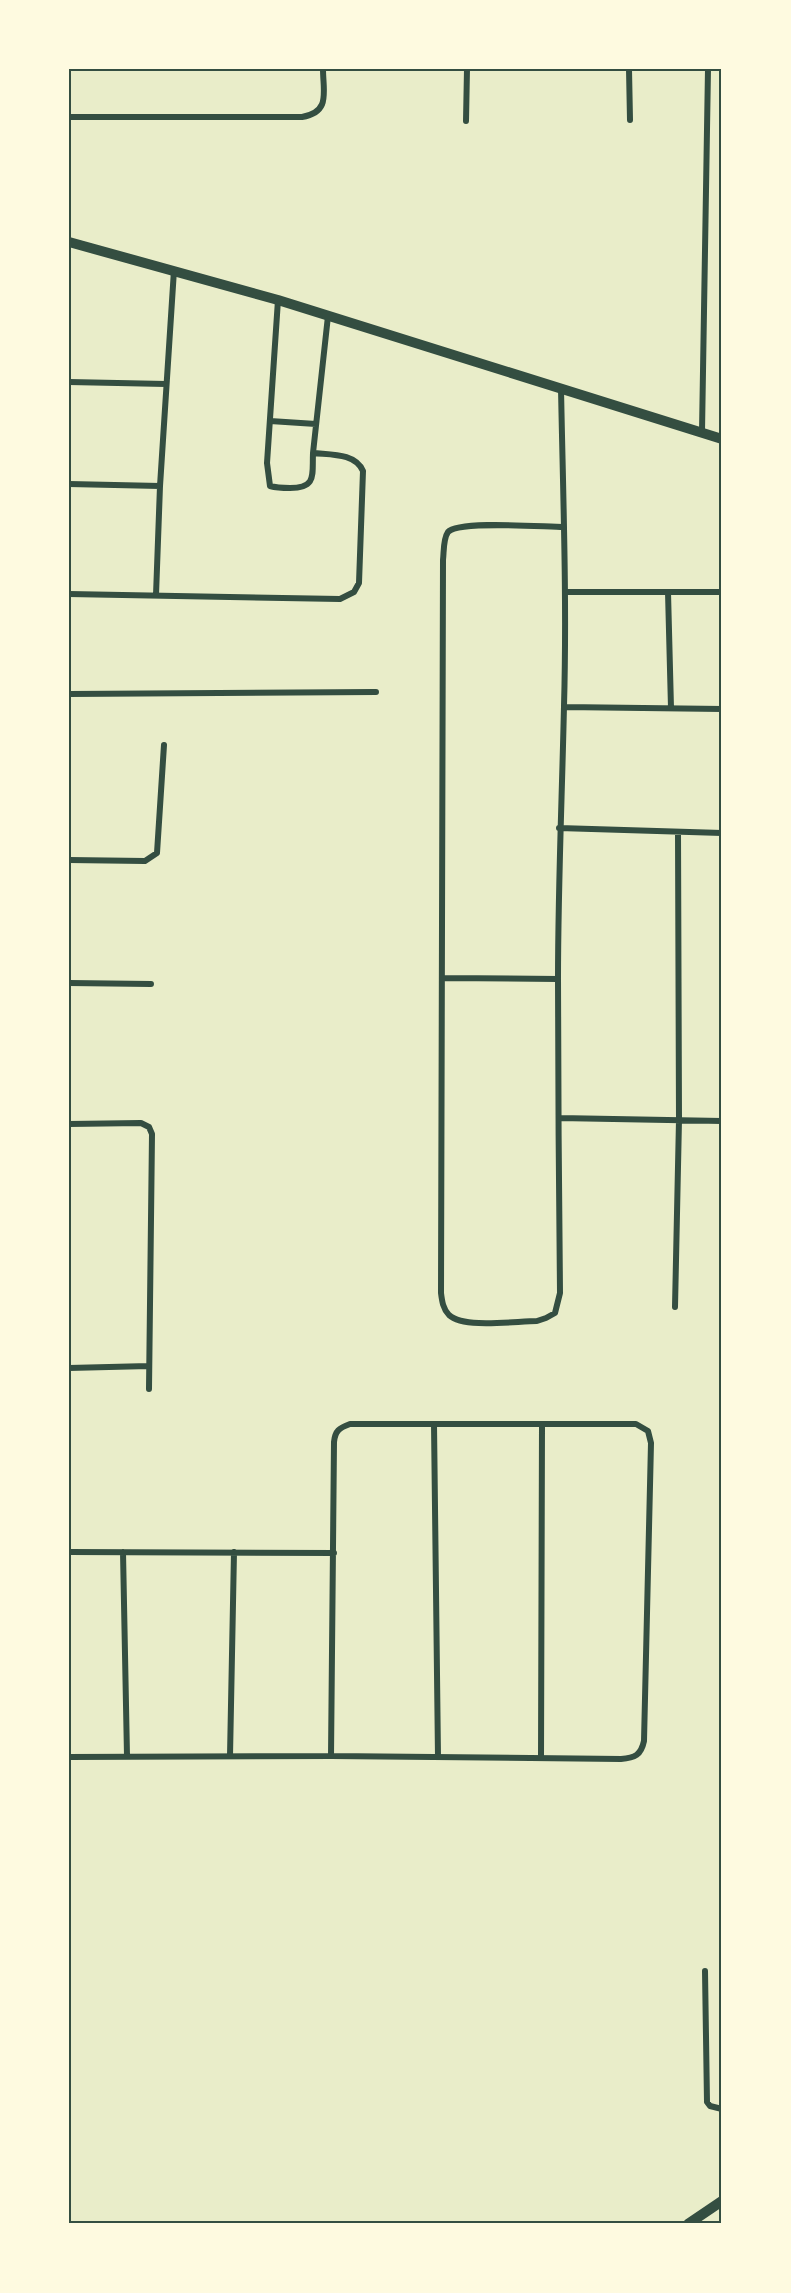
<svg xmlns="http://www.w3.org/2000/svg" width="791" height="2293" viewBox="0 0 791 2293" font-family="Poppins,sans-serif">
<rect width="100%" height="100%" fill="#e9edc9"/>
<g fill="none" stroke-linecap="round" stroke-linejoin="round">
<path stroke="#344e41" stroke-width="6" d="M629,69L630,120
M69,117H302C331,112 323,92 323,69
M466,121L467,69
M278,300L267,463L270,486C277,488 283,488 290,488C317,488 312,475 313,453
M69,382L166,384
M561,388C563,494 567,600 564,706C562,797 558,888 558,979C558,1084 559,1188 560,1293L555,1313L546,1318L537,1321C516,1321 464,1329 449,1315C443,1309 442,1301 441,1293L443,560C444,552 443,539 448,532C458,520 544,527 563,527
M270,421L316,424
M702,432L708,69
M69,484L160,486
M565,592H722
M668,592L671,708
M69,594L340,599L354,592L359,583L363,471C355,453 331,455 313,453L328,316
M156,595L160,486L174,270
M69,694L376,692
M564,707L722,709
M559,828L722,833
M69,860L145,861L157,853L164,745
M443,978L558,979
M69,983L151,984
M559,1118L722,1121
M69,1124L141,1123L149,1127L152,1134L149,1389
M675,1307L679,1120L678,833
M69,1368L149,1366
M434,1424L438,1757
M69,1552L334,1553
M123,1552L127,1756
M230,1756L234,1552
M69,1757L331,1756L621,1759C635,1758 641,1755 644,1741L651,1443L648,1431L636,1424H350C339,1428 335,1431 334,1442L331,1756
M541,1758L542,1424
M705,1971L707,2102L710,2106L722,2109"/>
<path stroke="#344e41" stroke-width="10" d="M69,242L278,300L722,439
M688,2224L722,2201"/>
</g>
<rect width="791" height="2293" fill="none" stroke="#fefae0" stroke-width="141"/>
<rect x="70" y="70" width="650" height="2152" fill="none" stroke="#344e41" stroke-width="2"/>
</svg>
